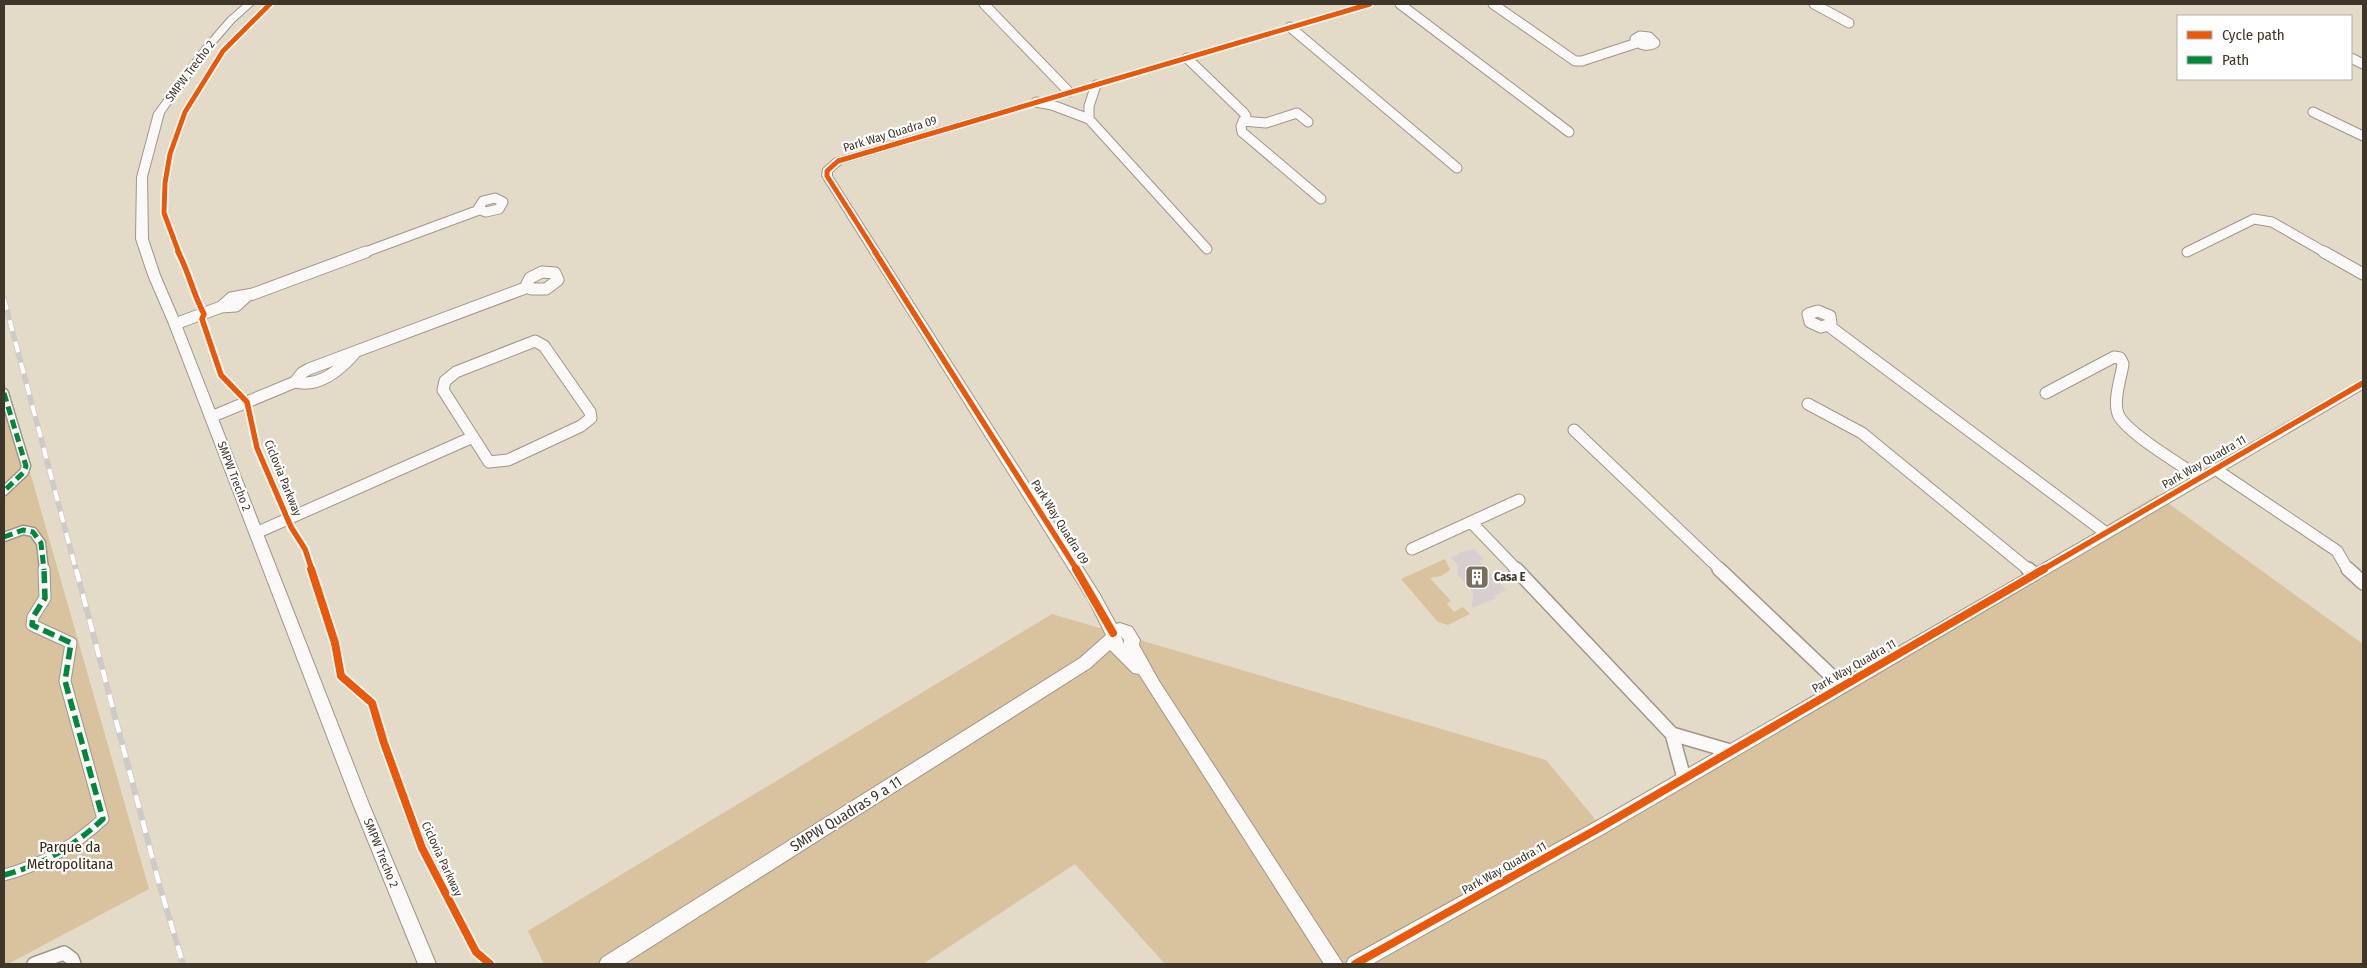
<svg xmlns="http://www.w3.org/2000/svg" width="2367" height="968" viewBox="0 0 2367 968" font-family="'Fira Sans Condensed',sans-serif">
<rect width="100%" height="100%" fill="#e4dac8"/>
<path fill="#d9c39f" d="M4,381L149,889L8,964H4Z
M2157,495L2363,644V964H1165L1075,864L923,964H544L528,931L1052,614L1546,760L1604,830Z
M1445,559L1450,570L1441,576L1430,578L1451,601L1447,604L1454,612L1463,607L1470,614L1448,625L1438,622L1401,579Z"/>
<path fill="#d7ced0" d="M1474,549L1483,559L1479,561L1506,590L1494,596L1496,598L1472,608L1473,592L1457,574L1458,565L1451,558L1460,554L1458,553Z"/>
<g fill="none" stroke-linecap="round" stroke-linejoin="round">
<g stroke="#9e9689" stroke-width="11">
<path id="pedestrian-far1" d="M4,393L26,466L24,472L4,491
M4,537L23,530L33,532L41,543L44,570"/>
</g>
<g stroke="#9e9689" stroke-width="13">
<path id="pedestrian" d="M4,875C43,865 74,846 103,819L65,681L71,643L32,625L33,617L45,598L44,569"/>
</g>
<g stroke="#9e9689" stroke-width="11">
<path id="minor-far2" d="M984,4L1069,92
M1400,4L1569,132
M1493,4L1575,61H1582L1637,43
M1814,4L1849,23
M1290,27L1457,168
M1640,36L1649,37L1655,43C1648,47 1640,46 1635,39Z
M1187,58L1244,113L1246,116L1241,126L1242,132L1321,199
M2351,58L2363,64
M1036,102L1052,105L1089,119L1207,249
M2313,112L2363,136
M1089,119V106L1096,85
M1243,121L1266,123L1297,113L1308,122
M495,198L503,202L499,209L486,212L478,209L483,201Z
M2187,252L2254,219L2272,222L2326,253
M363,253L479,210"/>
</g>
<g stroke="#9e9689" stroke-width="13">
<path id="minor-far1" d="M2324,252L2363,274
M542,272L555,273L558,280L546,289H531L527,284L530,278Z
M221,307L236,306L247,296
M1818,311L1830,316L1831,324L1821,327L1810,322L1808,314Z
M175,324L221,307L231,298L253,294L366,252
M1829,326L2106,533
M535,341L544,346L590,412L591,418L581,426L508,460L489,462L443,390L445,381L456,372Z
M295,382C319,388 339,371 354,354
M2046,393L2114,357L2120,358L2123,364C2121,378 2113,400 2118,414C2125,432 2183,466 2200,478
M1808,404L1862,433L2029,570
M211,417L295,382L302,373L309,369L528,287
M1574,430L1721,570
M2215,469L2337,551L2348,570
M1471,522L1517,570
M256,533L473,437
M1412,549L1519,500"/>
</g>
<g stroke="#9e9689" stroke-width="16">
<path id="minor" d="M1516,569L1672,734L1684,778
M1719,569L1842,686
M2028,569L2034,574
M2348,569L2363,583
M1672,734L1730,751
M34,964L64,953L72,959L74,964"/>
</g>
<g stroke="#9e9689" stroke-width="2">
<path id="tertiary" d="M244,4H254L234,22L208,52L164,113L147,177L148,239L160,275L181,324L369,804L436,964H418L353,804L169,324L148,275L136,239L137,177L154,113L202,48L228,18Z
M1361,4H1375L842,163L832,172V176L1099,593L1116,624L1120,623L1132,627L1140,640L1139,645L1159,681L1343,964H1324L1139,674L1133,673L1110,650L1090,668L624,964H599L602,958L1080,658L1106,635L1089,601L822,176L823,169L834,159ZM1121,636L1124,640V644Z
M2363,379V389L1607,832L1372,964H1346L1349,958L1595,822Z"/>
</g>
<use href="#pedestrian-far1" stroke="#fbf9f7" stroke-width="8"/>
<use href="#pedestrian" stroke="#fbf9f7" stroke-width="11"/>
<use href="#minor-far2" stroke="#fbf9f7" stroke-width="9"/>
<use href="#minor-far1" stroke="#fbf9f7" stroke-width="11"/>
<use href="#minor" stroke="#fbf9f7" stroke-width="13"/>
<use href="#tertiary" fill="#fbf9f7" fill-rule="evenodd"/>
<g stroke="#cecbc6" stroke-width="5.5">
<path id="rail-far1" d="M4,299L76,570"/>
</g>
<g stroke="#cecbc6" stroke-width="6">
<path id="rail" d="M76,569L160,887L183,964"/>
</g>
<use href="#rail-far1" stroke="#fff" stroke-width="4" stroke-dasharray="11" stroke-linecap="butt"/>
<use href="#rail" stroke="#fff" stroke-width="4.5" stroke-dasharray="13" stroke-linecap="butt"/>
<path stroke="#00873e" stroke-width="5" stroke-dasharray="9 5" stroke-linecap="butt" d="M4,393L26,466L24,472L4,491
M4,537L23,530L33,532L41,543L44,570"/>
<path stroke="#00873e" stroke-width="5.5" stroke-dasharray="12 5.5" stroke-linecap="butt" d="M4,875C43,865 74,846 103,819L65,681L71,643L32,625L33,617L45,598L44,569"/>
<g stroke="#fff" stroke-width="8">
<path id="cycleway-far2" d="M179,253L164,213L165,183L170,154L185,112L223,51L270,4
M876,253L827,176V171L838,161L1370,4"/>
</g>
<g stroke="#fff" stroke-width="9">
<path id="cycleway-far1" d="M178,252C189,272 193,294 204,314L202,319L221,375L247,402L257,448L291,527L305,549L312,570
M875,252L1077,570
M2042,570L2363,383"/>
</g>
<g stroke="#fff" stroke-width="11">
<path id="cycleway" d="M311,569L335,643L341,676L372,703L384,743L422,848L476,952L490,964
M1076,569L1113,633
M1355,964L1601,827L2044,569"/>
</g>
<use href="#cycleway-far2" stroke="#e8590c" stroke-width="5"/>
<use href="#cycleway-far1" stroke="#e8590c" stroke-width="5.5"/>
<use href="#cycleway" stroke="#e8590c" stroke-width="8"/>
</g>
<defs>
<g id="building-square" transform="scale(1.25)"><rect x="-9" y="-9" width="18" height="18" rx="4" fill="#786f60" stroke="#fff"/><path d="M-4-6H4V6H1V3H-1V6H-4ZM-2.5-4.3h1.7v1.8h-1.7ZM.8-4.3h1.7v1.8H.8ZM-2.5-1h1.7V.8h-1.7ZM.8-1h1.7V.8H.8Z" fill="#fff"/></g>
</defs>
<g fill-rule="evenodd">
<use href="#building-square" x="1477" y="577"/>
</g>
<g text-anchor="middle" stroke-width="4.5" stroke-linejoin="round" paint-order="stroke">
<g font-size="12" fill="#3e3628" stroke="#fff">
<text transform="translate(190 71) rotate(-53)" y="4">SMPW Trecho 2</text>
<text transform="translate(890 134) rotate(-17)" y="4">Park Way Quadra 09</text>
<text transform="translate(2204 462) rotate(-30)" y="4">Park Way Quadra 11</text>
<text transform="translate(234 476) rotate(69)" y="4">SMPW Trecho 2</text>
<text transform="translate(283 478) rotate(68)" y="4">Ciclovia Parkway</text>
<text transform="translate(1060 522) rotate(58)" y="4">Park Way Quadra 09</text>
<text transform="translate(1854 666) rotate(-30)" y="4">Park Way Quadra 11</text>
<text transform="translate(381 853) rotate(68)" y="4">SMPW Trecho 2</text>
<text transform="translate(442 859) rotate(65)" y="4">Ciclovia Parkway</text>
<text transform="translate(1504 868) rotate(-29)" y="4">Park Way Quadra 11</text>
</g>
<g font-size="12" font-weight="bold" fill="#3e3628" stroke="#fff" text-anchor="start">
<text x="1494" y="581">Casa E</text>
</g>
<g font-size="15" fill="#3e3628" stroke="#fff">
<text transform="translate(846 814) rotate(-32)" y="5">SMPW Quadras 9 a 11</text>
</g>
<g font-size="15" fill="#37290e" stroke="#fff">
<text x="70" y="852">Parque da<tspan x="70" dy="17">Metropolitana</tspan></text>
</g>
</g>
<rect width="2367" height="968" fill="none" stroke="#3e3628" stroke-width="10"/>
<rect x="2177" y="15" width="175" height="65" fill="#ffffff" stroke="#b2afa9"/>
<rect x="2187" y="31" width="25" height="8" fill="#e8590c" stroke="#b2afa9"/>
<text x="2222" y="40" font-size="15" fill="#3e3628">Cycle path</text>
<rect x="2187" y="56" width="25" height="8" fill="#00873e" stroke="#b2afa9"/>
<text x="2222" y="65" font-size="15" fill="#3e3628">Path</text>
</svg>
